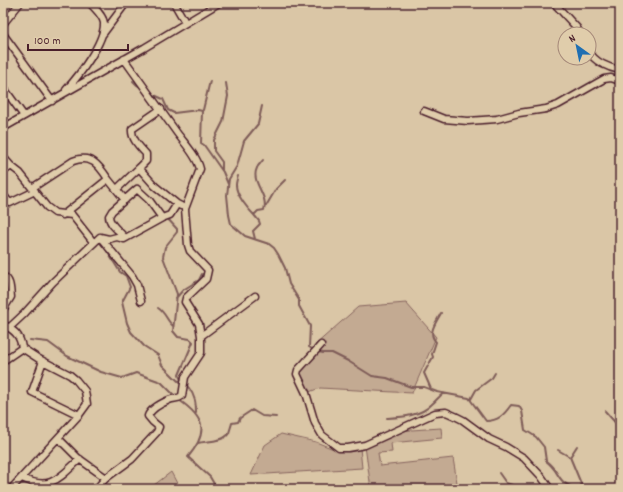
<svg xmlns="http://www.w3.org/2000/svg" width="623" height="492" viewBox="0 0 623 492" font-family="Dekko,sans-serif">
<rect width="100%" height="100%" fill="#dac6a6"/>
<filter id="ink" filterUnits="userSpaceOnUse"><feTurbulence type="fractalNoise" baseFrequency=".025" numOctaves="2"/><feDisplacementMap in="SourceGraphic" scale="8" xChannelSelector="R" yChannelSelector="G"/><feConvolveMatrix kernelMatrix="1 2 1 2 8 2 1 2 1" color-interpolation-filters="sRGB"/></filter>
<g filter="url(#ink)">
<path fill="#c3aa92" stroke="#86645e" d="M406,303L436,337L412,393L320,388L306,393L295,372L319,348L315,345L358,307Z
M441,428L442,438L391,443L392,452L378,453L380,466L453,458L458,489H371L365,446L397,431Z
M281,434L316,442L336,450L360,448L362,468L251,475L265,445Z
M171,472L180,489H149Z"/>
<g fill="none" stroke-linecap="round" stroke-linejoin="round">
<path stroke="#7e5c58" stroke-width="2" d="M133,81L137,85L143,89
M152,94L163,99L168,110L174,113L198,110L202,111L201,143L204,145L223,172L228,184
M262,106L258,124L244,141L237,166L229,179L227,195L229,215L231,224L245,236L269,244L274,248L278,254L285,268L289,284L299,300V306L310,326L309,347L315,351L323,353H332L348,361L372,376L387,378L411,387H424L437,392L469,398L486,421C498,421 504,415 511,405L519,406L522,411L525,430L536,437L544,447L546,461C562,473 555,484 580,489
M203,110L210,81
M222,170V162L214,151V140L223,122L228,96L226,83
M238,176C237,179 236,182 236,185C236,195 248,209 254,215
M266,206L276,189L285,180
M167,218L177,229V232L165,247L163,257L177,294L173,331L178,337L190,339L193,342L179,375C180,381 185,383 189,388C195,396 196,403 196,413
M255,239L253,231L260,224L259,221L254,215L258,211L264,210C269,195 250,182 257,168C258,165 261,163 263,160
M105,248L120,272L126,276L130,287L122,302L127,323L131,332L144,346L158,355L162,365L178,381L182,380
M176,298L183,290L199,280L202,274
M158,308C165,312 167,321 173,326
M30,340L48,342L67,356L101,372L122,378L136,373L161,382L176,397
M431,389L424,373L433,357L432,354L436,342C427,333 436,323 441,313
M471,399L476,390L492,378L495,373
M179,400C205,418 209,432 188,457L210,477L217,489
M605,411L620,428
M387,418C402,417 421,416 432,404C437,400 438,397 444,393
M198,443C207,441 224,442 229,433C230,429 231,427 232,423L238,422L240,418L252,410L262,416L276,417
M577,446L570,457L582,486V489
M558,450L570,457
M499,473L506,483L512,485L516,489
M207,489L210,487L217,488"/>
<g stroke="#4a1f2b" stroke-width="9">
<path id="street" d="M174,3L185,22
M554,3L577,28L580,34
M3,24L20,3
M3,34L52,101
M102,35L126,3
M589,51C594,62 609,68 620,70
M124,59C142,84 159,108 177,133C185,144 197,156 200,169L185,209L188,245L190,251L208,270L206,279L186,298L185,302L199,324L201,336
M3,87L24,116
M66,90C78,77 105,42 104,23C103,15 95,9 90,3
M424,111L444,119L468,121L497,119L519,113L546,109L558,105L604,79L611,78L620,81
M3,128L144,48L219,3
M3,157L11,166L3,172
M11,166L20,173L47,207L55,213L72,215L94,243
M139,168L146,161V154C140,147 131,139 132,129L161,109
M108,179L125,200
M32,188L73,161C91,154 99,165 108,179L63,215
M117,189L139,168L155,186L177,204
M3,195L10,203L35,191
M162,218L170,215L177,204L181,206
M100,237L109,239L117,237L124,239L162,218L149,200L137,189L112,211L109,216C109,225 120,231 125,238
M3,276C11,280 10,289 11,297L3,310
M3,324C15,331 20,335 22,348L39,359L70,375L76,380L85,391L87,404L79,415L11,489
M9,328L24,314L53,282L100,237L132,276L137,285L141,301
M321,345L298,370L297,374L306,393L315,423L322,435L339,448H348L365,445L435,413L446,412L455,416L463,420L489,439L506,447L524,458L541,476L550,489
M3,361L22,348
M43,361L32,392L79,415
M58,438L78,458L106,478
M22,478C51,492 60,477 80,459
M96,489L106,478L132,459L157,432L159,427L153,422L148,416C151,408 162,403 169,400C174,398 178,399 182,396L185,377L201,353V336L255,296"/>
</g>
<use href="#street" stroke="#e0cdab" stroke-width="6"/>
</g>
</g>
<rect width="623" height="492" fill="none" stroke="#e0cdab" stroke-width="16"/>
<rect x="8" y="8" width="607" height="476" fill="none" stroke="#4a1f2b" stroke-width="1.5" filter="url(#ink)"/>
<g transform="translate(577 46) rotate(327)"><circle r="19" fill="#e0cdab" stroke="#a48778"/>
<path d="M0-3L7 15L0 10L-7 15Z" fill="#1f6fb2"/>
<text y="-6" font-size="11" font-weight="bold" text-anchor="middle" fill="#4a1f2b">N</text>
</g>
<path d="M28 44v6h100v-6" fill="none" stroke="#4a1f2b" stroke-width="2"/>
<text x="34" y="44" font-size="12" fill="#4a1f2b" stroke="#e0cdab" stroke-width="3" paint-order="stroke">100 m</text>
</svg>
